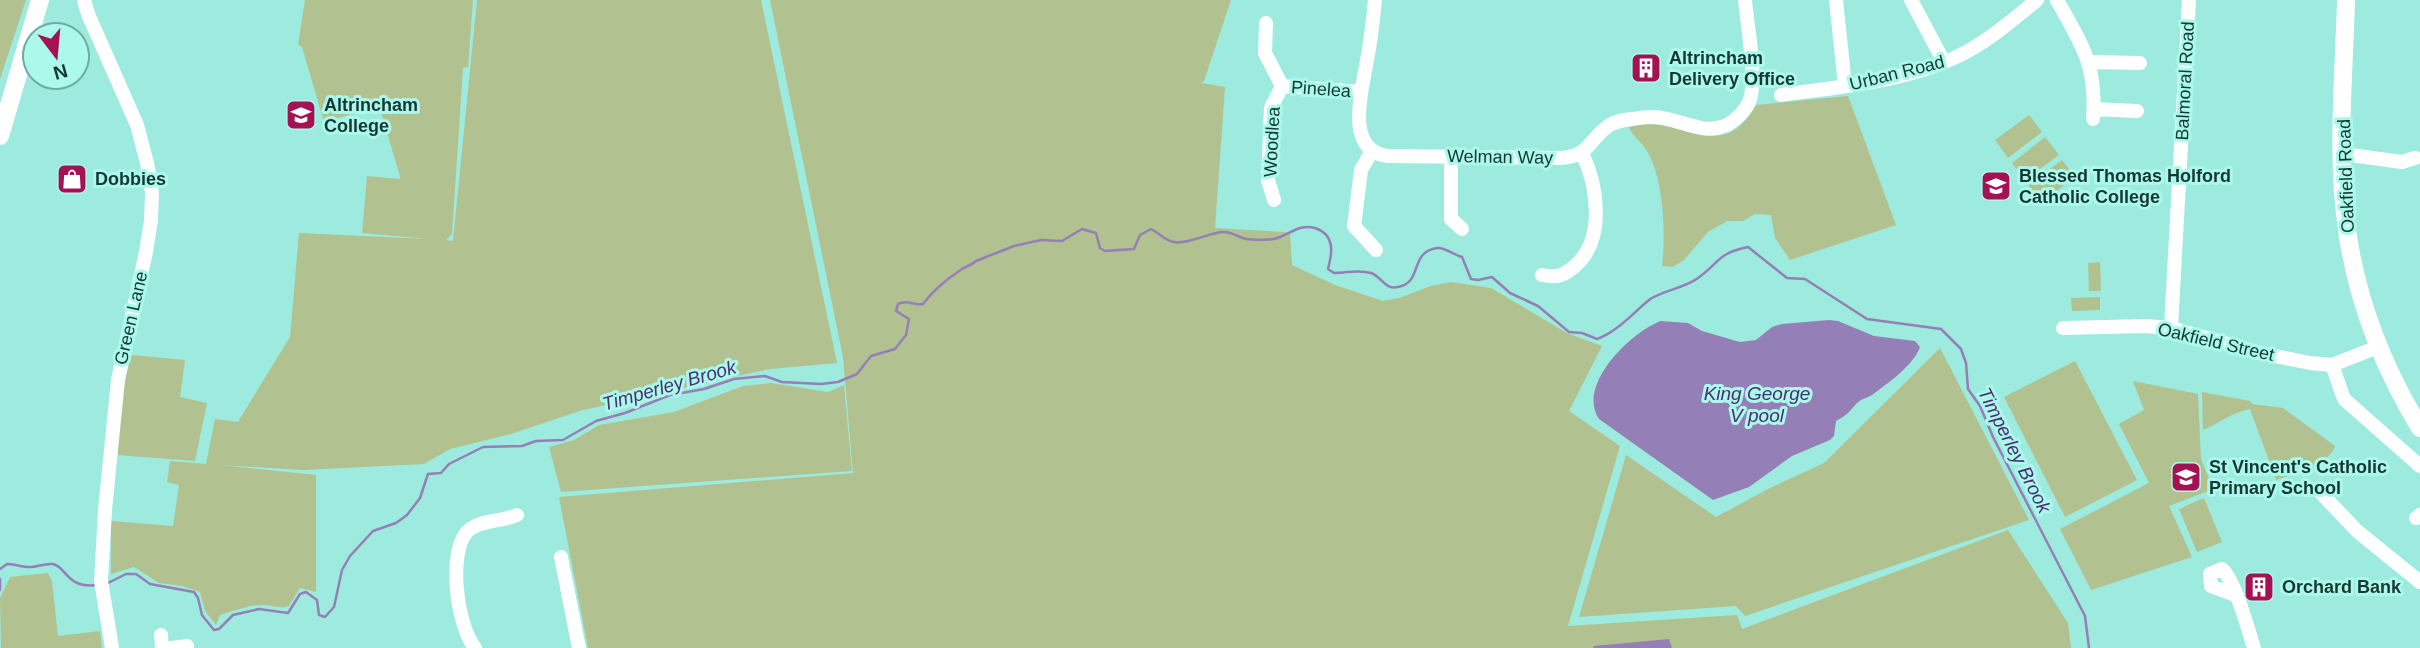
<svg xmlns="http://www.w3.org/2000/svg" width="2420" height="648" viewBox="0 0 2420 648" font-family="Helvetica,sans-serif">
<rect width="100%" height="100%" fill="#9debde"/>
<path fill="#b1c18f" d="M0,0H26L0,79Z
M305,0H473L468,67L463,68L452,234L446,240L453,241L477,0H761L837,363L770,369L583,410L511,434L450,449L424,464L303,470L219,465L316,475V592L300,588L289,606C280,609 276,606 266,605C251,604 234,611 220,615L216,625L205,611L200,592L182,586L159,583L134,567L111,574V521L173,526L179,485L167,482L170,461L206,464L215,419L238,422L290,337L299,233L429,239L362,233L367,176L400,179V176L379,106L324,122L302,47L298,45Z
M770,0H1231L1204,81L1201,83L1225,87L1215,228L1285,232L1290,234L1292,265L1335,285L1383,301L1399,298L1431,286L1451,282L1491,288L1567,333L1602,346L1569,411L1620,446L1568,626L1737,615L1742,629L2008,530L2068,623L2071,648H588L559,497L853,473L843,357Z
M1848,96L1896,225L1790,260L1775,238L1771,215L1755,214L1743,221H1727L1708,232L1684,260L1673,267L1662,266C1666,236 1664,174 1645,148C1640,140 1633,137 1629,127C1636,126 1643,123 1650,124C1693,126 1726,159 1756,105Z
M2029,115L2042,132L2008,158L1995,140Z
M2045,137L2059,155L2025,180L2012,163Z
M2062,160L2075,177L2041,203L2028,185Z
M2100,262L2101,291H2089L2088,263Z
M2100,297V310L2072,311L2071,298Z
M1940,348L2029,520L1745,616L1736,606L1579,617L1626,455L1716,517L1768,489L1824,463Z
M132,355L185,360L180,397L207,403L195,461L117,455L124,376Z
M2075,361L2137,480L2065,517L2004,397Z
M2133,381L2198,394L2201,459L2213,489L2169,506L2192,557L2091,590L2060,529L2149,483L2119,424L2144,410Z
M771,383L828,392L844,385L852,471L561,492L549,447L574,440L599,425L674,412L743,386Z
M2202,392L2250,401L2252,404L2283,408L2335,446C2327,467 2295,473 2276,480L2250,409C2234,412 2219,423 2203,430Z
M2204,498L2222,542L2197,552L2179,509Z
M48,573L52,581L58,636L100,631L102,648H1L0,598L10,577Z"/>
<path fill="#957fb7" d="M1661,321L1688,323L1702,331L1740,342L1756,340L1772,327L1782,324L1829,320L1838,321L1874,336L1915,341L1920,347C1913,366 1888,383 1872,395C1867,398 1861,399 1857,403C1850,411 1846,416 1836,421L1834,436L1830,440L1792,456L1749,487L1713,500L1599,419C1576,385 1632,331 1661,321Z
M1669,639L1672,648H1593L1594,646Z"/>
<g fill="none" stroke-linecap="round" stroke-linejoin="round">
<path stroke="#957fb7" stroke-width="2.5" d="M0,569L7,564C14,564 22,567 30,567C37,567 45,563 53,564C67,567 66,589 98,585
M0,579V590
M108,583L126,574H136L150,584L194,592L198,598L202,615L214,630L219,629L233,615L259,609L288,613L300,594L306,592L317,600L319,615L325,617L334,607L342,570L350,556L373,531L396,523L407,515L420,498L428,474L441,473L449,464L483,447L522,446L536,441L563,440L596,421L625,413L670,395L704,389L734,379L765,376L782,382L821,384L838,382L857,374L871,356L895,349L906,335L909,319L896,311L898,304C908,299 914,306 923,304C934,289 947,279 962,269C967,266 972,265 976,261L1014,246L1041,240L1062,241L1082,229L1096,233L1100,248L1105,251L1134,249L1140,235L1151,229C1159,233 1166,241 1174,242C1186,245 1209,233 1222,232C1233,231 1238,238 1247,239C1255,240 1266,240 1274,239C1288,236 1299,223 1315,228C1336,235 1332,254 1328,269L1334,273C1347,273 1358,269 1371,273C1382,277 1385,290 1398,287C1423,283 1409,252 1437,248C1445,247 1454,255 1462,257L1471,279L1478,280L1492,277L1510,293L1538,306L1569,332L1582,333L1597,339C1617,332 1633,313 1649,300C1661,291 1685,288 1698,278C1720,262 1718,253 1748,247L1787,278L1805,279L1867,319L1941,329L1961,349L1966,363L1968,389L1980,406L1993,437L2085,616L2089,648"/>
<path stroke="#fff" stroke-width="14" d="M84,0L88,14L137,125L147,163L152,193L151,220L146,252L118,380L105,510L101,581L112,648
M1375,0C1373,20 1371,40 1367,60C1363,87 1343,150 1387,156L1560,158C1590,156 1587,142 1607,127C1614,121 1624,120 1633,119C1664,113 1672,122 1701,128C1710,130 1719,128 1727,125C1736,120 1745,111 1749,102C1758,82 1747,24 1745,0
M1836,0L1845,86
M1911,0L1944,62
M2057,0C2082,45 2097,65 2093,119
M1266,23L1265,53L1282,86
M2090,62L2140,63
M1282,86L1360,92
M1781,95C1843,86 1912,82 1968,51C1993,37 2015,18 2037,0
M2094,109L2137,111
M1372,151L1361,170L1354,226L1376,250
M2343,154L2402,162L2415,158
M1451,156V219L1462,229
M1274,200L1268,180L1271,108L1282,86
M1542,275C1557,278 1564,276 1576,265C1605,239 1598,186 1582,153
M2063,328L2146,326L2171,328L2260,353L2310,363L2332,365L2378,347
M2171,328L2189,0
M2332,365L2344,399L2420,466
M2320,492L2357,531L2420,582
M2416,518L2420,515
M561,557L579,648
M2235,595L2211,586L2210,574L2222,569C2235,580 2248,629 2254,648
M161,635L162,648
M172,648L187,646
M475,648C457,627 446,547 470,529C484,519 502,522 517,515"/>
<path stroke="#fff" stroke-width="18" d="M2346,0C2344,76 2336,154 2347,230C2357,301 2383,367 2420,428
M0,136L40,0"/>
</g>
<defs>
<g id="building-square" transform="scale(1.575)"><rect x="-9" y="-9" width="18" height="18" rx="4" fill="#a41253" stroke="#aaf9eb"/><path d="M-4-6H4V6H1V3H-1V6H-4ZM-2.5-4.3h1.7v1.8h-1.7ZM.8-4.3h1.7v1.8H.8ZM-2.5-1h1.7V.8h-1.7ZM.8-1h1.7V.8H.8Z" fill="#fff"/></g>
<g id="school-square" transform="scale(1.575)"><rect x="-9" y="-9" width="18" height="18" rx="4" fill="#a41253" stroke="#aaf9eb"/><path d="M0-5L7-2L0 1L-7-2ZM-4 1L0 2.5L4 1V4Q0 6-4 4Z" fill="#fff"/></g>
<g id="shop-square" transform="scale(1.575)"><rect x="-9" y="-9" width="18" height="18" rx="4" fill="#a41253" stroke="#aaf9eb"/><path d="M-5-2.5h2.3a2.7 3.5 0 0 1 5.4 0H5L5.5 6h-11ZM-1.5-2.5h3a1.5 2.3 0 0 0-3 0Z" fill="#fff"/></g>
</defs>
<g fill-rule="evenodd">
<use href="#building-square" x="1646" y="68"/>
<use href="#school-square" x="301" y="115"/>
<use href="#shop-square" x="72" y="179"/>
<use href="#school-square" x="1996" y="186"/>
<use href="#school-square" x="2186" y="477"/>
<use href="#building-square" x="2259" y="587"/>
</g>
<g text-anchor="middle" stroke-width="6" stroke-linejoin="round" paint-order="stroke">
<g font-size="18" font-weight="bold" fill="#163732" stroke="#aaf9eb" text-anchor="start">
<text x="1669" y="64">Altrincham<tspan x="1669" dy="21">Delivery Office</tspan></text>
<text x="324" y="111">Altrincham<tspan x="324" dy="21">College</tspan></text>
<text x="2019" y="182">Blessed Thomas Holford<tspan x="2019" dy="21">Catholic College</tspan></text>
<text x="95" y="185">Dobbies</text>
<text x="2209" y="473">St Vincent's Catholic<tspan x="2209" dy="21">Primary School</tspan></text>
<text x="2282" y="593">Orchard Bank</text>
</g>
<g font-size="18" fill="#163732" stroke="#aaf9eb">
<text transform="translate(1897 73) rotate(-14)" y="6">Urban Road</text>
<text transform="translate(2185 81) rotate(-87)" y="6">Balmoral Road</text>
<text transform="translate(1321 89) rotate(4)" y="6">Pinelea</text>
<text transform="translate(1272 142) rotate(-87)" y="6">Woodlea</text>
<text transform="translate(1500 157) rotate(1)" y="6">Welman Way</text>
<text transform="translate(2346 176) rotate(-92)" y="6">Oakfield Road</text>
<text transform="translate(131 318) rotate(-77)" y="6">Green Lane</text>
<text transform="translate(2216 342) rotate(13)" y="6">Oakfield Street</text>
</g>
<g font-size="19" font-style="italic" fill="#4d2d72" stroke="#aaf9eb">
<text transform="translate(669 385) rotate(-16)" y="7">Timperley Brook</text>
<text x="1757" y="400">King George<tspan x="1757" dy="22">V pool</tspan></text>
<text transform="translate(2015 450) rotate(63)" y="7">Timperley Brook</text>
</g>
</g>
<g transform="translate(56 56) rotate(164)"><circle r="33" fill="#aaf9eb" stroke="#6faba1" stroke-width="2"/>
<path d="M0-5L12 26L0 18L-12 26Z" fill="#a41253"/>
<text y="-10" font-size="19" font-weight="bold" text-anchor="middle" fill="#163732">N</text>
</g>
</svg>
